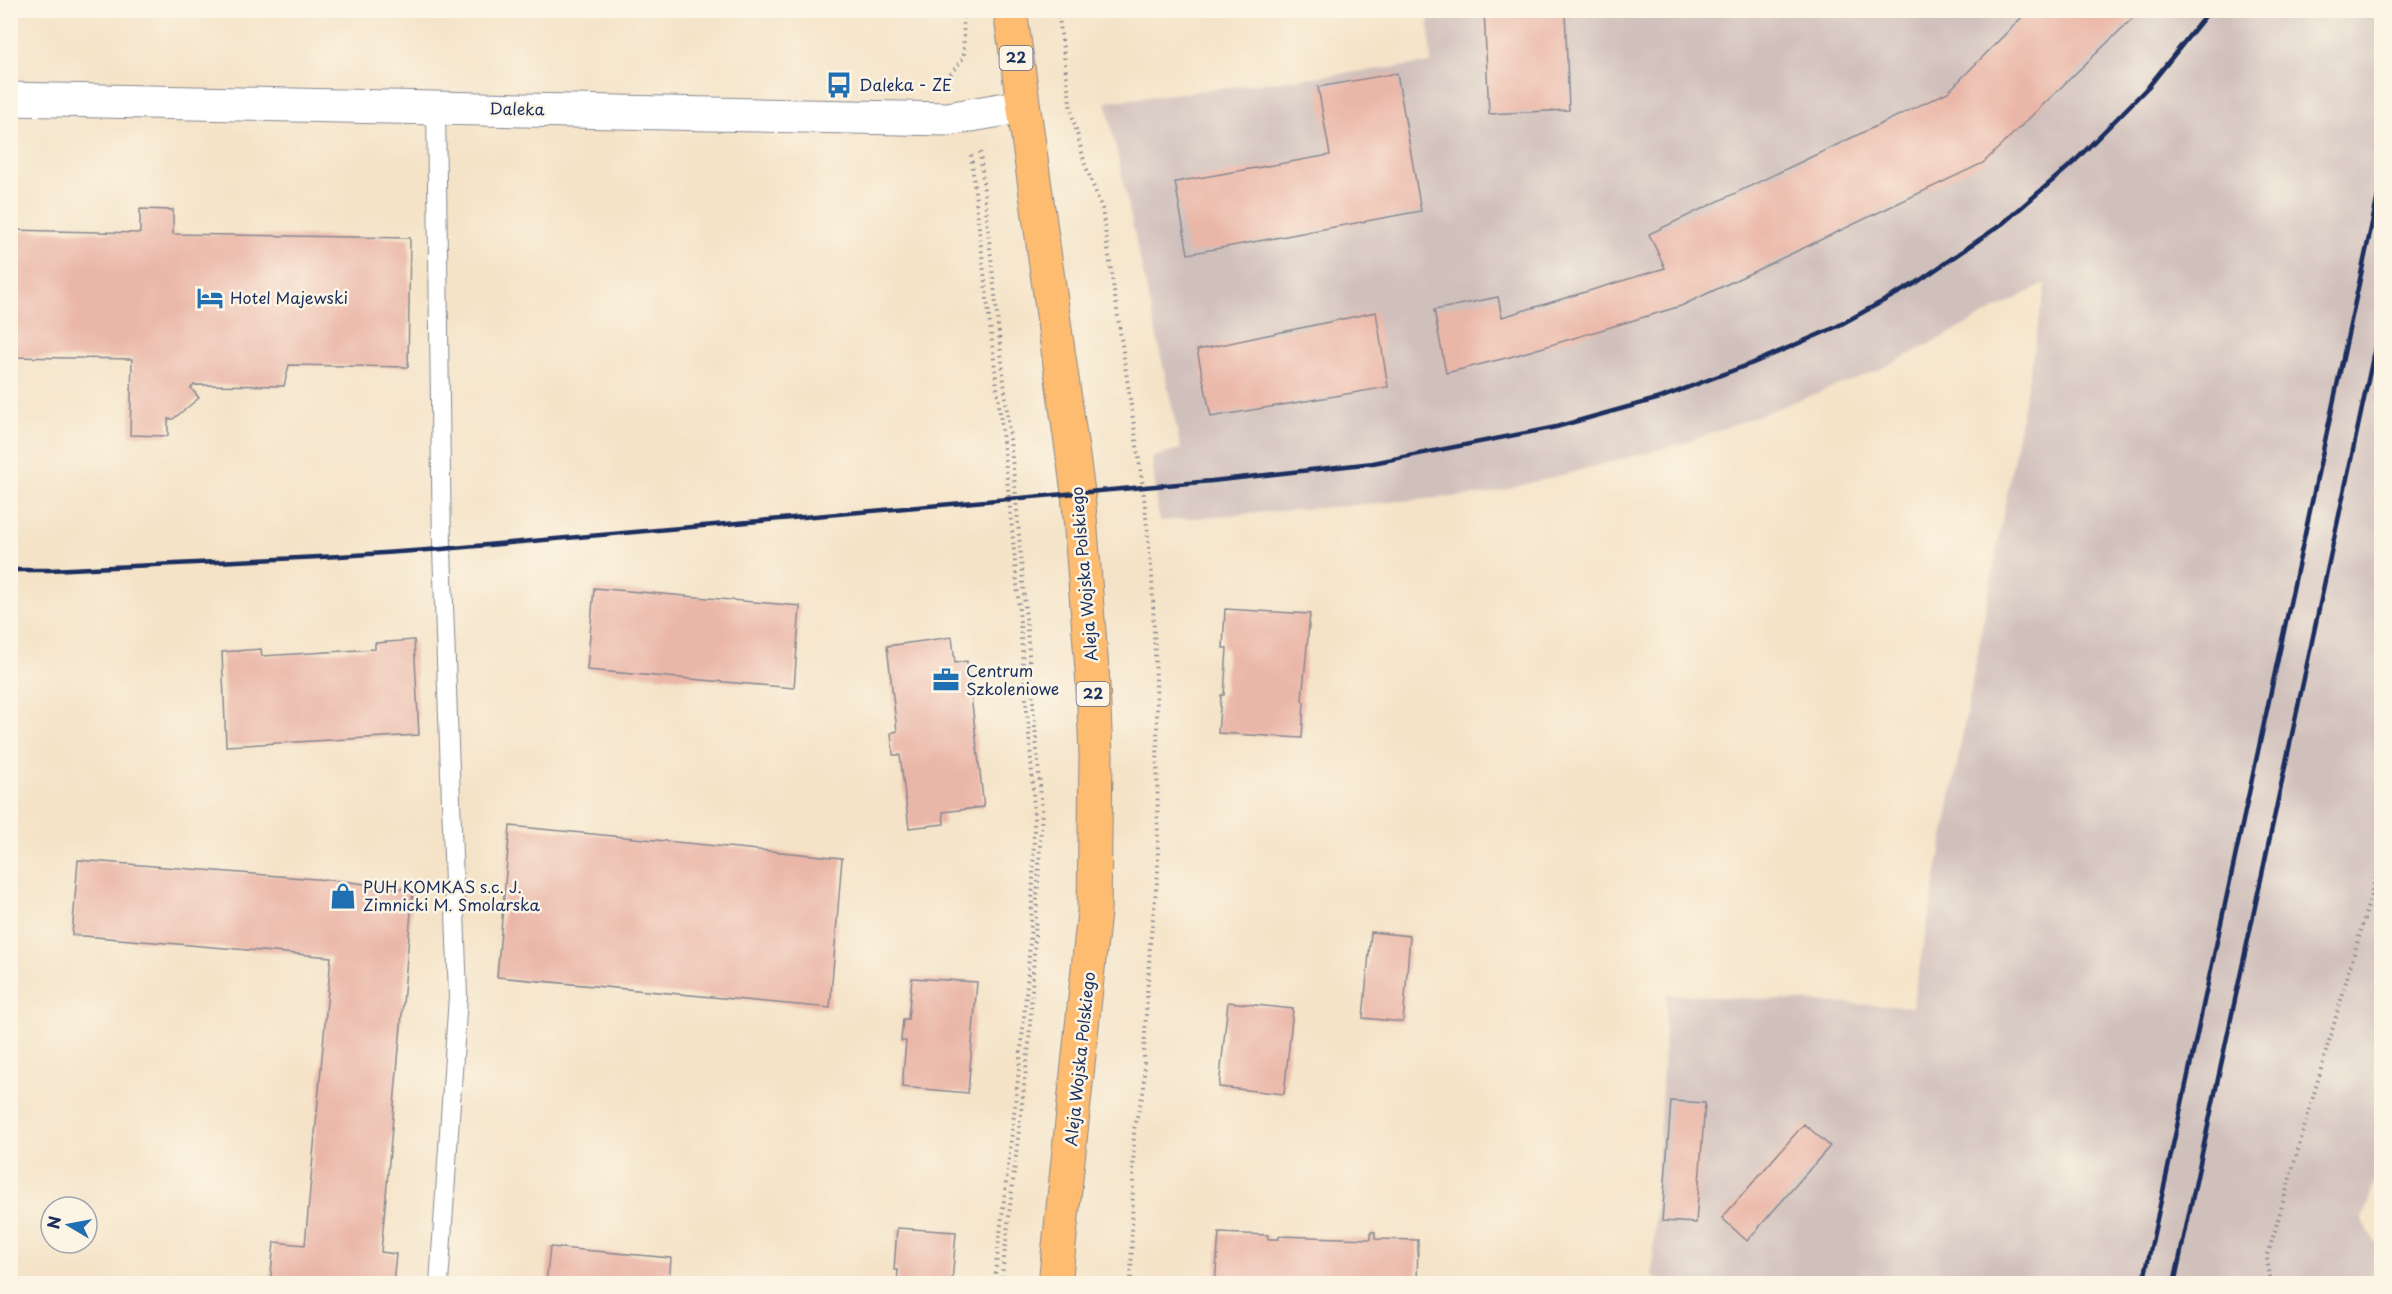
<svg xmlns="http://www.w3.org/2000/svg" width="2392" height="1294" viewBox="0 0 2392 1294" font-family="'Playpen Sans',sans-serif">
<rect width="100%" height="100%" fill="#fcf5e5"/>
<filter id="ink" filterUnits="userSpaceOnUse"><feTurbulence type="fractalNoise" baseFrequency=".0167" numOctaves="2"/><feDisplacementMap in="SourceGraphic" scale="12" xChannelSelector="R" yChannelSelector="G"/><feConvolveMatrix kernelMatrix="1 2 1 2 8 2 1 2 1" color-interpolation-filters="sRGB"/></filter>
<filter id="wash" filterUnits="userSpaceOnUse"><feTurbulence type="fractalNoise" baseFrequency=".008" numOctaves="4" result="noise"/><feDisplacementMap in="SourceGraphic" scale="24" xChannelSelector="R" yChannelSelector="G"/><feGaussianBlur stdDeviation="1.35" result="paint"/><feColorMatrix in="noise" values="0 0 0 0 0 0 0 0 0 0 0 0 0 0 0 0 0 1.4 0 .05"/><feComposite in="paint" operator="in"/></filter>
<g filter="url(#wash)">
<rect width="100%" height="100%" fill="#f4e3c7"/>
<path fill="#d0c0bc" d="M1428,11H2381L2382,1159L2362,1220L2381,1252V1283L1663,1284L1652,1275L1667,994L1912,1007L2046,283L1879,370L1682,444L1488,494L1159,521L1152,457L1181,449L1106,102L1431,63Z"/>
<g id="blocks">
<path fill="#eab6a7" d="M1484,10H1565L1569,110L1489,114Z
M2029,10H2141L1983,163L1681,306L1510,357L1446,373L1434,310L1498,297L1502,317L1665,268L1649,234L1948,92Z
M1397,73L1421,211L1188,254L1175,182L1330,155L1318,87Z
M140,209L173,210V234L410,238L408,367L289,365L284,386L194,385L191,388L199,398L173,419H168V436L130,435L132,359L10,357V230L140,233Z
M1376,312L1388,387L1211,417L1197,350Z
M594,588L800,606L794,688L587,670Z
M1225,609L1310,614L1302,700L1304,702L1302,738L1218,733L1221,695H1224L1227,648H1223Z
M952,637L955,663L967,661L984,807L943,812L944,824L909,828L900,755H893L891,733L897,731L887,646Z
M414,640L419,735L226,746L222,652L261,649L262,656L375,649V643Z
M510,826L842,858L830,1008L497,977Z
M78,860L341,881L413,890L381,1252L396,1254L393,1284H270L274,1242L305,1245L331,957L72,935Z
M1371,932L1410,936L1403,1022L1363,1018Z
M912,978L977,982L968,1093L902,1087L906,1041H901L903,1019H908Z
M1228,1002L1293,1009L1284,1094L1219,1087Z
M1671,1101L1705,1103L1696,1223L1662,1221Z
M1804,1124L1830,1146L1747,1241L1722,1218Z
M897,1228L956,1232L952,1284H897L898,1270H894Z
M1371,1232H1375V1239L1418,1240L1417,1284H1215L1219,1233L1268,1235V1239H1279V1236L1371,1239Z
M550,1247L671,1258L669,1284H546Z"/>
</g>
</g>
<g filter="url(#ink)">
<use href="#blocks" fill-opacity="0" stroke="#888992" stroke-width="1.5"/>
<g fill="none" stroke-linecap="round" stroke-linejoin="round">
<g stroke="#888992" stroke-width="20">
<path id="service" d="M436,108L442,549L458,996L439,1284"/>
</g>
<g stroke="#888992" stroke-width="35">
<path id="minor" d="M10,99L948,119L1023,106"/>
</g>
<g stroke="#888992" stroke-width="35">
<path id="primary" d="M1010,10L1078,492L1093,683L1096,756L1094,912L1055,1284"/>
</g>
<path stroke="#888992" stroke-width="4" stroke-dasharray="1.5 4.5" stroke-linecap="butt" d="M1058,10L1071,110L1085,164L1102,209L1143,487L1152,576L1157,709L1158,873L1150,944L1144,1051V1089L1134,1129L1131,1284
M947,79L964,57L963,10
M980,152L1015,487L1042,810L1029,1044L1001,1284
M971,155C989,325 1012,495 1023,665C1027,716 1033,768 1034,819C1034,975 1012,1129 994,1284
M2271,1284L2267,1258L2382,856"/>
<use href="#service" stroke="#fff" stroke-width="18"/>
<use href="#minor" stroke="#fff" stroke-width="33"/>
<use href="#primary" stroke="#fdbc70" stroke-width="33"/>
<path stroke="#1b2f5e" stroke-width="4.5" d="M10,570H50L340,556L442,549L1212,481L1373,463L1556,427L1660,398L1753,363L1836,327L1916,283L2002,224L2074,162L2149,86L2210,10
M2143,1284L2382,177
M2174,1284L2382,315"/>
</g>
</g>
<defs>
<g id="bus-bare" transform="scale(2.07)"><path d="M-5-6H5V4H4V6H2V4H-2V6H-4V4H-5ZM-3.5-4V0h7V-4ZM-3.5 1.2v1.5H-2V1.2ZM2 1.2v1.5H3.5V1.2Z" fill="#1f6fb2" stroke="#fcf5e5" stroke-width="2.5" paint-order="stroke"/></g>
<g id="hotel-bare" transform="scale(2.07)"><path d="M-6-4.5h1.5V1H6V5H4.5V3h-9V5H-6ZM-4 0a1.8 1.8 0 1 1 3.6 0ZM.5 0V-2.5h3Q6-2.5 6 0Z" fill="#1f6fb2" stroke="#fcf5e5" stroke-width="2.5" paint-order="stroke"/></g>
<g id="office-bare" transform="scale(2.07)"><path d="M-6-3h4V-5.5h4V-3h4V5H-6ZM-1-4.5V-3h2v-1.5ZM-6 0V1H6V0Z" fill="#1f6fb2" stroke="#fcf5e5" stroke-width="2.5" paint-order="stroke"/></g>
<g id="shop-bare" transform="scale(2.07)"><path d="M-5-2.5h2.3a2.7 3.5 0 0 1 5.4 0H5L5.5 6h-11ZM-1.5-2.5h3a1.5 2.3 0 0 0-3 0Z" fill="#1f6fb2" stroke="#fcf5e5" stroke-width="2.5" paint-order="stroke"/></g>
</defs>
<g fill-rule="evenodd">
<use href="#bus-bare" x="839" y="85"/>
<use href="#hotel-bare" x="210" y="298"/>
<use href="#office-bare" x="946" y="680"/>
<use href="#shop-bare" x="343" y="896"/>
</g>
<g text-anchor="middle" stroke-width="5" stroke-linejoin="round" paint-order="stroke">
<g fill="#fcf5e5" stroke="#5e6a86" stroke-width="1.5">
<rect x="999.5" y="46" width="33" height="24" rx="4.5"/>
<rect x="1076.5" y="682" width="33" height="24" rx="4.5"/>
</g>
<g font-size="15" font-weight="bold" fill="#1b2f5e">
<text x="1016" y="63">22</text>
<text x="1093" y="699">22</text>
</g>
<g font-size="16" fill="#1b2f5e" stroke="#fcf5e5" text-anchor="start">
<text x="859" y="91">Daleka - ZE</text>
<text x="230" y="304">Hotel Majewski</text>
<text x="966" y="677">Centrum<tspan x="966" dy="18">Szkoleniowe</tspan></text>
<text x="363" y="893">PUH KOMKAS s.c. J.<tspan x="363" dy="18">Zimnicki M. Smolarska</tspan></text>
</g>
<g font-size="16" fill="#1b2f5e" stroke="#fcf5e5">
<text transform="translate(517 109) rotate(1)" y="6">Daleka</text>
<text transform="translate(1084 574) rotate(-95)" y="6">Aleja Wojska Polskiego</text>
<text transform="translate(1080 1059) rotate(-84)" y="6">Aleja Wojska Polskiego</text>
</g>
</g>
<rect width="2392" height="1294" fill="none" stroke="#fcf5e5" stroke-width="36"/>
<g transform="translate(69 1225) rotate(280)"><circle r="28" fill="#fcf5e5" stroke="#a2a6af" stroke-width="1.5"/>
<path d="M0-4.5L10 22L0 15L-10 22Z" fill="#1f6fb2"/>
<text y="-9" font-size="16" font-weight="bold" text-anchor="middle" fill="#1b2f5e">N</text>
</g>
</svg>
